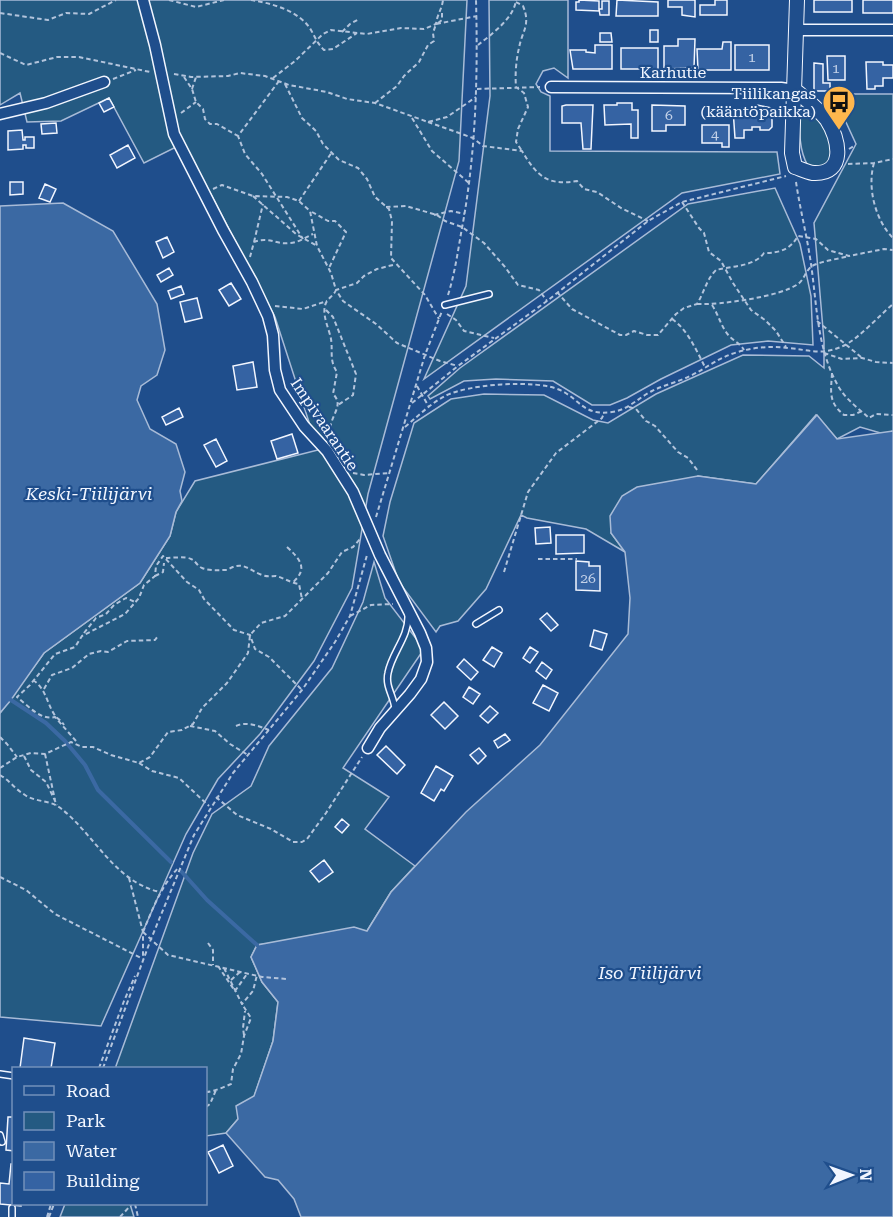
<svg xmlns="http://www.w3.org/2000/svg" width="893" height="1217" viewBox="0 0 893 1217" font-family="'Roboto Serif',serif">
<rect width="100%" height="100%" fill="#1f4e8c"/>
<path fill="#245a82" stroke="#a8bbd7" stroke-width="1.5" d="M0,0H467L459,161L368,494L352,588L314,661L260,734L218,779L186,834L101,1026L0,1017V713L44,653L140,583L170,536L176,512L195,481L318,450L275,317L184,143L144,163L109,98L61,121L27,122L20,93L0,105Z
M489,0H568V78L554,68L543,71L536,84L541,92L550,96V151L777,152L780,174L682,193L424,379L466,286L490,96Z
M833,94H893V431L884,434L860,427L837,439L816,415L756,484L698,476L611,533L625,552L586,529L527,518L521,515L486,589L458,621L440,626L436,632L399,582L383,536L390,502L414,423L451,399L484,394L544,395L593,420L608,423L656,394L743,355L809,356L824,368V341L814,223L856,144Z
M802,100C818,118 847,144 824,167L808,166C797,147 800,124 800,102Z
M775,188L800,244L811,296L813,345L768,341L731,345L661,379L627,398L610,405H592L553,381L496,379L464,381L430,399L428,396L460,368L688,204Z
M374,562L385,598L424,649L343,768L389,797L365,829L415,866L391,892L367,931L257,945L251,957L262,982L278,1002L273,1041L254,1097L242,1104L238,1119L226,1133L206,1136V1068H116V1066L193,853L212,814L251,786L269,746L332,668L363,602Z
M65,1204H130L134,1217H60Z"/>
<path fill="#3b69a3" stroke="#a8bbd7" stroke-width="1.5" d="M63,203L113,231L157,304L165,350L157,375L141,386L137,400L150,429L176,444L185,472L180,491L182,501L176,512L170,536L140,583L44,653L11,700L0,713V206Z
M817,415L837,439L893,431V1217H301L294,1199L278,1180L265,1177L226,1133L238,1119L236,1106L254,1096L273,1041L278,1002L262,982L251,957L257,945L354,927L367,931L391,892L466,812L540,745L628,634L630,598L625,552L611,533L610,516L622,496L637,487L698,476L756,484Z"/>
<g fill="none" stroke-linecap="round" stroke-linejoin="round">
<path stroke="#3b69a3" stroke-width="4" d="M11,700L46,723L65,741L85,765L98,790L171,862
M181,871L207,900L257,945"/>
</g>
<path fill="#3563a3" stroke="#f2f6ff" stroke-width="1.5" d="M579,0L599,1V11L576,10V2H579Z
M617,0L658,2V16H616Z
M668,0H695V17L682,15V7H668Z
M715,0H727V15H700V5H715Z
M814,0H852V12H814Z
M863,0H893V13H863Z
M602,1H609V15H600L599,9H602Z
M650,30H658V42H650Z
M600,33H611L612,42H600Z
M678,39H695L694,68L664,69V46H678Z
M723,42H731V70H698L697,49H722Z
M595,45H612V69H573L570,50H586V52L595,53Z
M735,45H769V70H735Z
M621,48H658V69H621Z
M827,56H845V80H828Z
M866,62H883V65H893V78H883V86H875V89H867Z
M814,63L823,64V83H830V91H814Z
M109,98L114,107L104,112L99,103Z
M617,103H632V110H638V138H631V124L605,125L604,105H617Z
M566,105H593L591,149H583L581,123H562V106Z
M652,105L685,106V125H666V131H652Z
M757,105L772,108V127L769,130H760V127H752V130H744V138H735L733,109L757,108Z
M56,123L57,133L42,134L41,124Z
M702,125H729V147H722V143H702Z
M22,130L23,140H25V137H34V148H26V145H23V149L8,150V131Z
M128,145L135,158L117,168L110,155Z
M10,182H23V194L10,195Z
M45,184L56,189L50,202L39,198Z
M167,237L174,252L163,258L156,242Z
M169,268L173,275L161,282L157,275Z
M231,283L241,299L229,306L219,290Z
M181,286L184,294L171,299L168,291Z
M197,298L202,318L185,322L180,302Z
M253,362L257,387L237,390L233,366Z
M179,408L183,417L166,425L162,417Z
M292,434L298,453L277,459L271,441Z
M216,439L227,461L216,467L204,445Z
M550,527L551,543L536,544L535,528Z
M556,535H584V553L556,554Z
M576,561L589,562V566H600V591L576,590Z
M547,613L558,625L551,631L540,619Z
M594,630L607,634L602,650L590,646Z
M492,647L502,653L494,667L483,660Z
M530,647L538,652L530,663L523,658Z
M464,659L478,672L471,680L457,667Z
M542,662L552,670L546,679L536,671Z
M543,685L558,693L549,711L533,703Z
M469,687L480,694L473,704L463,697Z
M444,702L458,716L445,729L431,715Z
M490,706L498,713L488,723L480,716Z
M505,734L510,740L498,748L494,741Z
M386,746L405,765L397,774L377,755Z
M479,748L486,756L478,764L470,755Z
M436,766L453,776L444,791L441,789L434,801L421,793Z
M342,819L349,825L342,833L335,827Z
M324,860L333,872L319,882L310,871Z
M24,1038L55,1043L51,1068H20Z
M8,1117H14V1151L6,1150Z
M223,1145L233,1166L219,1173L208,1152Z
M11,1164H14V1204H21V1206L0,1204V1183L9,1184Z"/>
<g fill="none" stroke-linecap="round" stroke-linejoin="round">
<g stroke="#f2f6ff" stroke-width="8">
<path id="service" d="M445,305L489,294
M476,624L499,610
M395,709C394,696 385,687 388,673C392,652 409,637 408,615
M0,1074L14,1076
M0,1135L2,1142
M12,1217V1208"/>
</g>
<g stroke="#f2f6ff" stroke-width="13">
<path id="minor" d="M143,0L155,45L174,134L223,230L252,282L268,316L273,335L275,370L280,390L304,426L327,451L353,492L380,555L420,633L426,648L427,662L421,679L410,694L380,728L368,748
M796,30H893
M551,87L781,88L795,90
M0,114L46,103L104,82"/>
</g>
<g stroke="#f2f6ff" stroke-width="16">
<path id="tertiary" d="M795,90C805,99 819,109 827,120C839,138 847,175 813,173C807,172 801,169 795,167L792,153L797,0"/>
</g>
<path stroke="#b3c4dc" stroke-width="2" stroke-dasharray="4.5 3" stroke-linecap="butt" d="M169,0L196,7L224,0
M251,0C271,3 300,11 311,30C315,37 317,43 324,50L333,49L357,33
M516,2L523,6C531,25 522,31 519,48C516,60 515,75 516,87L524,93L528,107L518,129L516,142L522,151
M0,13L48,20L66,13L89,14L116,0
M438,23L442,20V10
M342,32L350,24L359,19
M478,45C492,34 514,18 516,0
M0,53L26,65L57,57H79L150,72
M174,74L191,77L228,76L240,73L265,76L289,85L327,92L347,99L375,103L428,122L447,117L476,97
M184,77L192,89L196,102L203,109L205,119L210,124H217L238,136
M273,78L295,61L323,34L331,30L367,34L401,28L424,29L436,24C437,15 442,9 443,0
M113,79L136,70
M279,81L238,136L245,154L262,174L303,239
M285,84L302,118L316,131L323,144L339,160L358,168L367,179L375,197L389,209L392,221L391,258L425,295L439,319
M192,89L196,77
M477,89L540,87
M375,103L397,86L404,76L419,62L428,45L434,41L433,33L436,24L477,16
M181,113L196,102
M412,118L432,151L469,183
M428,122L473,138L483,146L522,151C537,176 547,186 577,181L584,189L597,192L621,208L648,221
M849,149L854,146
M874,163C867,187 875,220 893,238
M848,164L874,163L893,159
M796,182C800,209 807,236 811,264C817,305 817,352 840,389C847,400 859,409 869,418L876,414L893,415
M213,189L222,185L253,196L287,197L299,201L310,211L317,246L331,273L336,290C334,295 330,297 327,301C320,312 329,328 331,339C333,352 329,360 337,372L333,394C343,404 334,412 331,424C330,429 331,435 331,440
M253,196L296,234L317,246
M299,201L332,152
M682,202L699,228L704,233L709,252L721,261L733,283L751,310L765,320L776,331L786,347
M386,207L406,206L437,215L445,221L462,227L484,243L505,267L518,285L539,290L547,301
M312,212L328,221H335L346,232L329,268
M434,215L451,211L465,214
M254,242L263,204
M250,257L254,242C269,236 276,245 289,243C298,243 306,237 313,234
M393,265L377,269L364,276L357,283L336,290L343,301L376,324L397,343L440,361L458,366
M557,292L572,309L620,335H626L634,331L647,335H658L676,314L684,308L697,304C704,293 706,280 716,270C731,266 754,267 764,253C779,253 790,250 798,236L816,239L828,250L849,256L884,249L893,250
M448,295C455,273 458,250 462,228C476,153 478,76 476,0
M697,304C719,305 780,297 798,284C804,280 806,270 812,266C822,261 838,259 849,256
M712,305C718,314 720,323 726,332C731,340 740,343 744,350
M275,306L303,309L327,301
M326,310L333,317L356,374L353,395L338,405
M447,314L456,320L464,331L494,338
M672,319C688,330 696,350 705,367
M817,321L861,357
M824,353L842,359L862,358L876,362L893,363
M832,373C831,392 828,402 844,415H853L862,411
M417,386L429,407
M412,403L458,366L547,301L648,221L682,202L786,176
M629,407L636,409L646,421L655,426L678,452L688,458L698,471
M405,427C418,416 430,404 445,396C468,384 536,379 560,390C581,400 583,416 612,412C628,410 638,398 652,391C664,385 678,382 690,376C707,368 719,357 738,352C754,347 772,346 788,348C810,350 823,356 845,345C859,338 880,315 893,304
M353,473L364,475L389,473
M376,517L425,355L442,311
M287,547C300,559 309,569 292,583
M166,558C172,558 185,556 191,559C196,561 197,566 202,568C210,571 219,570 227,570C243,560 248,570 262,575C267,577 271,576 276,576C284,578 291,583 299,584L302,599
M538,559H577
M504,572L528,492L556,453L602,418L604,413
M155,576L163,572L164,563
M350,616L371,605L393,604
M84,633L96,618L106,614L114,605L126,598L135,602
M33,680C46,689 46,701 54,714C56,718 61,720 64,725
M44,689L52,675L72,668L89,654L101,651L108,652L127,641L155,640L158,636
M190,726L215,731L230,744L248,755
M236,726C246,721 259,726 269,730
M0,737L7,744L17,757
M76,741L55,717C41,721 27,705 17,697L30,685L55,654L75,647L82,636L125,614L139,598L144,585L155,576L156,566L163,556L187,582L199,590L204,599L234,630L250,635L255,649L269,657L302,690
M45,754L55,800
M24,756L31,770L46,782L57,805
M139,763L152,771L179,778L209,806
M0,768L17,757L31,753L45,754L71,742L82,747H93L111,755L139,763L150,757L168,732L182,730L193,724L202,708L227,683L248,653L250,635L261,623L285,616L328,573L342,552L353,547L360,539
M0,775C9,780 16,790 25,795C35,802 49,800 59,807C94,833 114,882 160,892
M216,797L237,815L271,829L293,842H302L307,839L326,813L362,757
M0,877L26,890L55,914L143,959
M129,878L143,932V957
M143,932L168,955L262,977L287,979
M143,932C153,908 161,886 179,867
M208,943L213,950V965
M218,966L235,991L247,974
M224,968L242,1004L253,991L257,975
M231,980L240,972
M244,1035L243,1028L245,1011
M99,1068L124,1001L135,976
M103,1068L151,939L194,835L233,773L302,690L335,642L350,616L367,555
M206,1092C213,1092 224,1087 231,1084L233,1069L241,1054L244,1036L251,1018L242,1004
M206,1107L210,1104L216,1090
M135,1204L138,1217
M47,1217L51,1204
M49,1217L54,1204
M120,1217L132,1204"/>
<use href="#service" stroke="#1f4e8c" stroke-width="5"/>
<use href="#minor" stroke="#1f4e8c" stroke-width="10"/>
<use href="#tertiary" stroke="#1f4e8c" stroke-width="14"/>
</g>
<defs>
<g id="bus-pin" transform="scale(1.725)"><path d="M0 17L-7.5 6A9.5 9.5 0 1 1 7.5 6Z" fill="#ffb74d" stroke="#1f4e8c"/><path d="M-5-6H5V4H4V6H2V4H-2V6H-4V4H-5ZM-3.5-4V0h7V-4ZM-3.5 1.2v1.5H-2V1.2ZM2 1.2v1.5H3.5V1.2Z" fill="#111"/></g>
</defs>
<g fill-rule="evenodd">
<use href="#bus-pin" x="839" y="102"/>
</g>
<g text-anchor="middle" stroke-width="4.5" stroke-linejoin="round" paint-order="stroke">
<g font-size="14" fill="#c3d1e8">
<text x="752" y="62">1</text>
<text x="836" y="73">1</text>
<text x="669" y="120">6</text>
<text x="715" y="139">4</text>
<text x="588" y="583">26</text>
</g>
<g font-size="16" fill="#f2f6ff" stroke="#1f4e8c">
<text x="673" y="78">Karhutie</text>
<text transform="translate(325 424) rotate(56)" y="6">Impivaarantie</text>
</g>
<g font-size="16" fill="#f2f6ff" stroke="#1f4e8c" text-anchor="end">
<text x="816" y="99">Tiilikangas<tspan x="816" dy="18">(kääntöpaikka)</tspan></text>
</g>
<g font-size="18" font-style="italic" fill="#f2f6ff" stroke="#1f4e8c">
<text x="89" y="500">Keski-Tiilijärvi</text>
<text x="650" y="979">Iso Tiilijärvi</text>
</g>
</g>
<rect x="12" y="1067" width="195" height="138" fill="#1f4e8c" stroke="#7391ba" stroke-width="1.5"/>
<rect x="24" y="1086" width="30" height="9" fill="#1f4e8c" stroke="#7391ba" stroke-width="1.5"/>
<text x="66" y="1097" font-size="18" fill="#f2f6ff">Road</text>
<rect x="24" y="1112" width="30" height="18" fill="#245a82" stroke="#7391ba" stroke-width="1.5"/>
<text x="66" y="1127" font-size="18" fill="#f2f6ff">Park</text>
<rect x="24" y="1142" width="30" height="18" fill="#3b69a3" stroke="#7391ba" stroke-width="1.5"/>
<text x="66" y="1157" font-size="18" fill="#f2f6ff">Water</text>
<rect x="24" y="1172" width="30" height="18" fill="#3563a3" stroke="#7391ba" stroke-width="1.5"/>
<text x="66" y="1187" font-size="18" fill="#f2f6ff">Building</text>
<g transform="translate(851 1175) rotate(89)" stroke="#1f4e8c" stroke-width="4.5" paint-order="stroke">
<path d="M0-4.5L10 22L0 15L-10 22Z" fill="#f2f6ff"/>
<text y="-9" font-size="16" font-weight="bold" text-anchor="middle" fill="#f2f6ff">N</text>
</g>
</svg>
